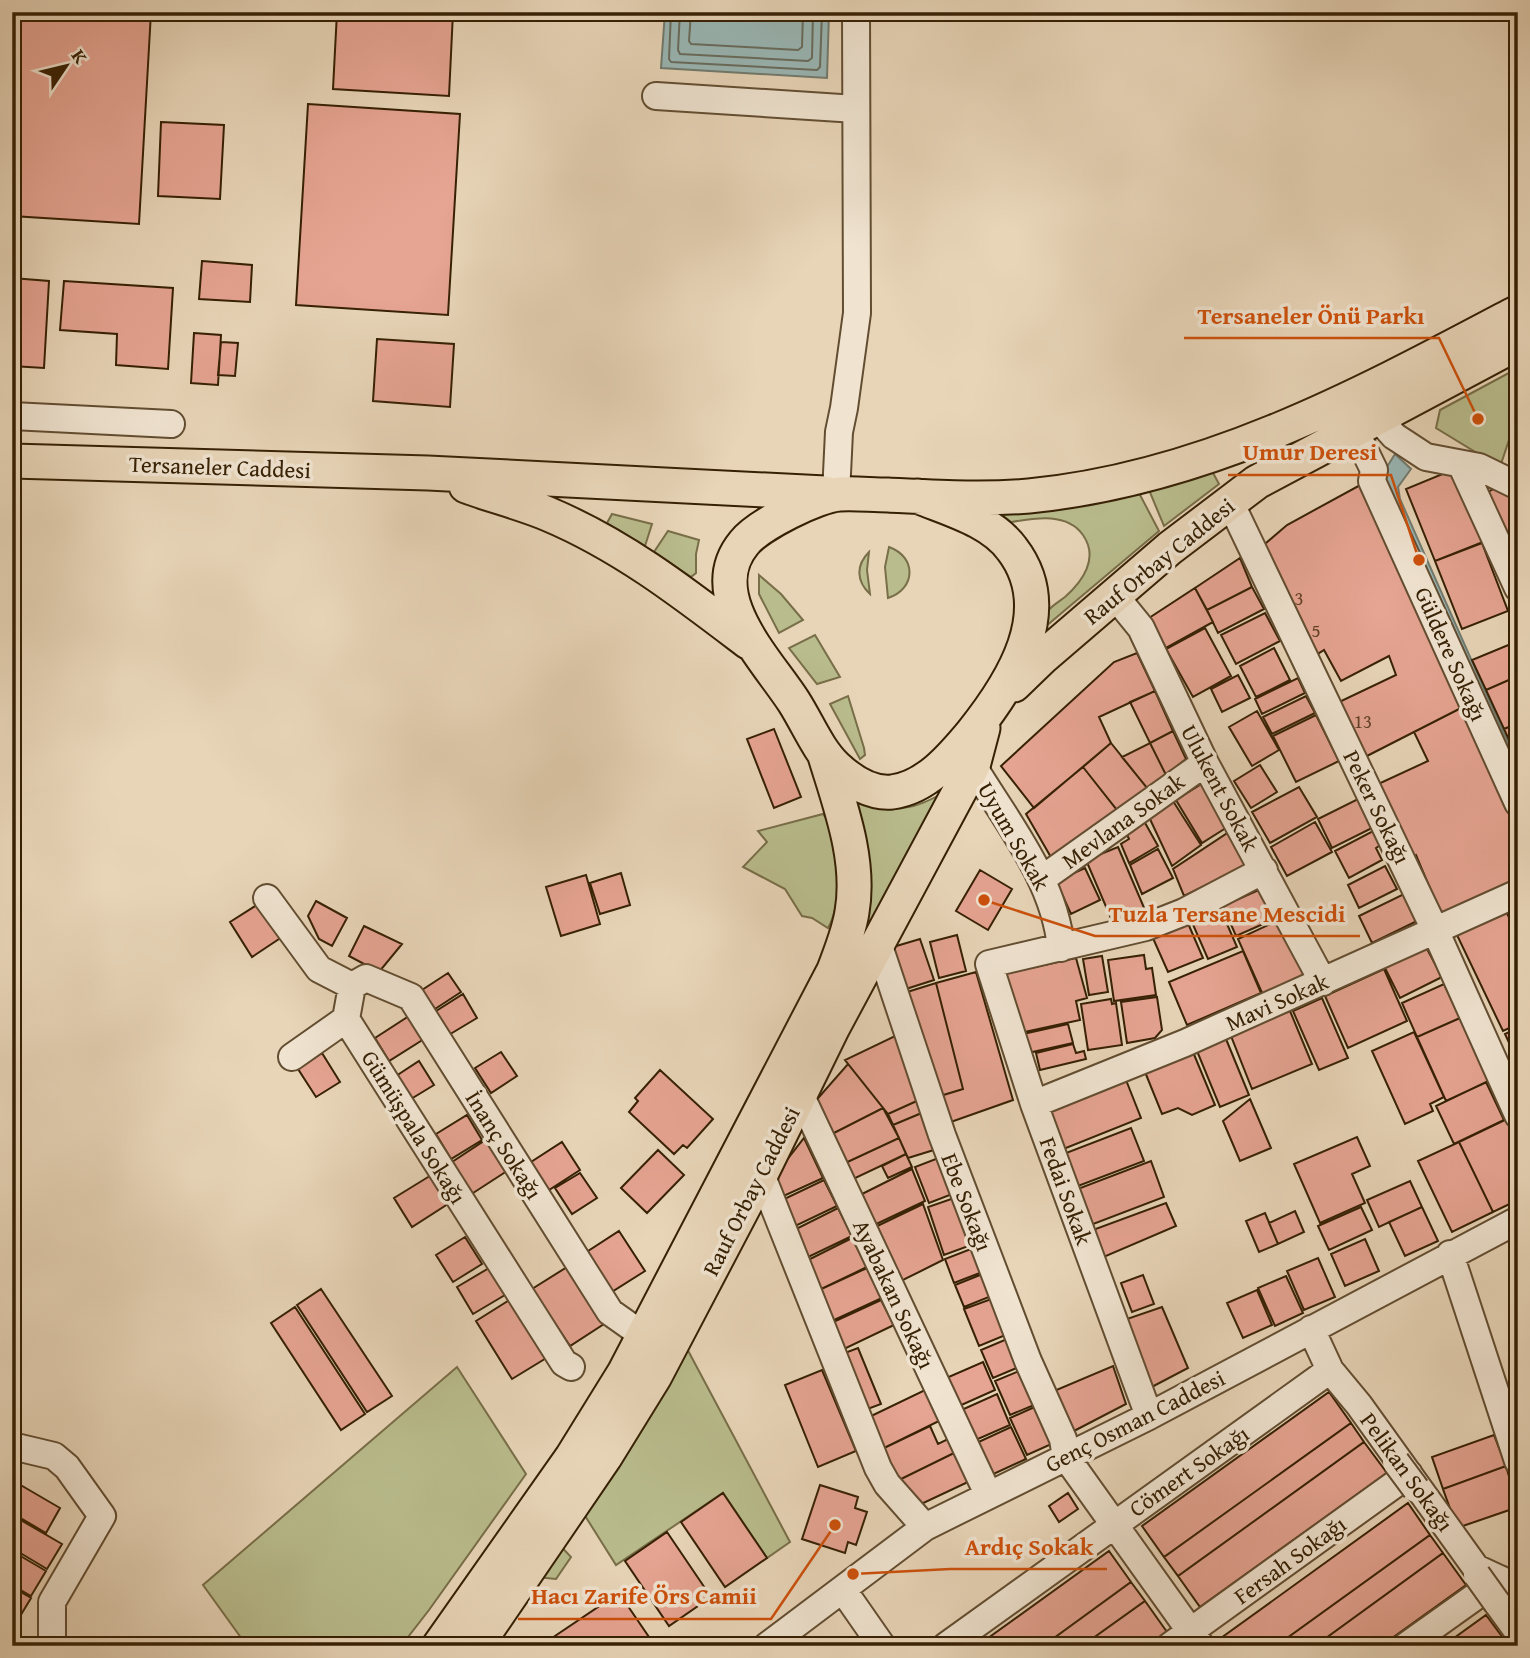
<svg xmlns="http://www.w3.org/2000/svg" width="1530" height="1658" viewBox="0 0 1530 1658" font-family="'Gentium Book Plus',serif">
<rect width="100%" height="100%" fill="#e8d5b8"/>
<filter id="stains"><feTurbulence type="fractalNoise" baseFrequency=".00286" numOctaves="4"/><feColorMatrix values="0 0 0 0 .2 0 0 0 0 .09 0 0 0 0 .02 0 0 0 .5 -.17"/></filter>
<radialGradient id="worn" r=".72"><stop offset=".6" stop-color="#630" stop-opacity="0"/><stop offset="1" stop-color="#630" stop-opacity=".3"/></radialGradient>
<path fill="#b9bc8d" stroke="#786e48" stroke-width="2" d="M1518,368V428L1512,431L1500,467L1436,428L1440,410Z
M1212,471L1219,484L1164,526L1149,490Z
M1139,493L1159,531L1045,627C1046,623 1046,615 1048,611C1051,606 1060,601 1065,597C1083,581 1099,558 1083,535C1067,512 1035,518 1011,522L1002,515V513Z
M612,514L652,524L645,546L607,523Z
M668,531L699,540L696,554V573L691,577L654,552Z
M889,547C917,557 916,589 888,598L885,567Z
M869,552L867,570L870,594C856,581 856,565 869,552Z
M759,575L781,594L803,620L779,633L759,594Z
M815,635L840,677L817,684L789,648Z
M848,696L864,748L865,755L860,759L830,704Z
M848,793C890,809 901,817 943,793L828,1006Z
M823,814C828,821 835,830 838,838C843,861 839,909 828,928L812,918L802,916L785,889L743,867L767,842L758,831Z
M684,1343L790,1542L767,1558L723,1493L616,1565L582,1511Z
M457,1367L526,1474L429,1610L401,1646H247L203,1585Z
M557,1542L571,1557L556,1579L535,1577Z"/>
<path fill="#99b7b6" stroke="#717b6f" stroke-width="2" d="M665,12H829L827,78L661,68Z
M1395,454L1411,469L1398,487L1400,499L1518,765V797L1380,478Z"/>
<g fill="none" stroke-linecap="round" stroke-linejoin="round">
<path stroke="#686c5d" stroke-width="2" d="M671,12L669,59L671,62L817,70L820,67L822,12
M680,12L678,50L680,54L808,61L812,58L813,12
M691,12L689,41L691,44L798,50L802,47L803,12"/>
</g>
<path fill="#e6a492" stroke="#362004" stroke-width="2" d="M12,12H151L139,224L12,216Z
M337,12H453L449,96L333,89Z
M308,104L460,114L448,315L296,305Z
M161,122L224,125L220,199L158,196Z
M202,261L252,265L250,302L199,299Z
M12,278L49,281L44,368L12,366Z
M64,281L173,288L168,369L116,365L117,334L60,330Z
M194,333L221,335L218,385L191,383Z
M377,339L454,344L450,407L373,401Z
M221,342L238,343L235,376L218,375Z
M1457,468L1488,540L1435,561L1406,489Z
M1364,483L1465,706L1361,759L1337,703L1396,675L1389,656L1341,681L1324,650L1313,657L1259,549L1287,525Z
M1504,483L1518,492V553L1515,554L1488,492Z
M1482,543L1508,611L1462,629L1435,561Z
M1240,558L1252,587L1207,610L1195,588Z
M1252,587L1264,609L1218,633L1207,610Z
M1195,588L1213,622L1166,648L1149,618Z
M1265,613L1280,641L1236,664L1221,635Z
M1205,628L1231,676L1193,697L1166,649Z
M1518,641V676L1486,690L1472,660Z
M1274,648L1290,680L1256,697L1240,666Z
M1137,653L1155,691L1099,717L1111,743L1034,808L1001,766L1114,662Z
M1238,675L1250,698L1222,712L1211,689Z
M1518,676V723L1504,729L1486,690Z
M1298,678L1305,693L1262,714L1255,699Z
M1155,691L1173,731L1150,743L1130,702Z
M1306,696L1315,713L1272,734L1263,717Z
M1465,706L1518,825V882L1442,917L1416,855L1408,858L1376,785L1428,761L1414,732Z
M1257,711L1279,750L1252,766L1229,727Z
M1316,715L1339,761L1296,782L1273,736Z
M1518,723V760L1504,729Z
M774,729L801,797L774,808L747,739Z
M1173,731L1186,759L1166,775L1150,743Z
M1111,743L1147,788L1117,810L1083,767Z
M1150,743L1166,775L1147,788L1122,757Z
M1260,765L1277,792L1251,808L1234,781Z
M1083,767L1117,810L1052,859L1026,814Z
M1203,783L1229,826L1202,843L1176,800Z
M1299,787L1317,817L1270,843L1252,812Z
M1360,798L1374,827L1332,848L1318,819Z
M1173,801L1201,845L1172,866L1149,817Z
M1144,821L1158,846L1129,863L1121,844L1129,839L1127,835Z
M1315,822L1332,852L1287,876L1271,847Z
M1232,830L1252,863L1184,896L1173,869Z
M1375,830L1382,844L1376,848L1382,860L1349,878L1335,851Z
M1118,847L1145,910L1113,923L1086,860Z
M1158,849L1173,878L1142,894L1130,865Z
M1385,866L1397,889L1359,908L1348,885Z
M1085,868L1100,900L1071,914L1056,881Z
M980,870L1012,889L988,930L956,911Z
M621,873L630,905L600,914L590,883Z
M586,875L600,924L561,936L546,887Z
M1263,888L1277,918L1236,936L1223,906Z
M1404,894L1417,921L1372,943L1359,916Z
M316,901L347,918L332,946L319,939L308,916Z
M260,903L282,937L252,957L230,922Z
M1518,903V927L1508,908Z
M1220,908L1237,947L1208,959L1191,920Z
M1505,909L1518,936V1024L1503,1031L1456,933Z
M1279,920L1304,976L1263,995L1238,939Z
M1187,921L1203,958L1168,972L1152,936Z
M364,926L402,944L379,972L349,956Z
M957,935L966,971L939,978L930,942Z
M920,939L934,980L906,989L893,947Z
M1426,947L1442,977L1400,998L1385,968Z
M1243,951L1261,993L1187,1025L1169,982Z
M1144,955L1146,969L1152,968L1156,995L1114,1001L1108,960Z
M1102,956L1108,992L1089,995L1083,959Z
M1076,958L1087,998L1076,1001L1080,1020L1020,1033L1003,974Z
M1384,969L1407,1021L1348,1048L1325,996Z
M976,972L1013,1100L948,1123L937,1097L963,1089L936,983Z
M448,973L461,992L435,1009L422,990Z
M936,983L963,1089L937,1097L904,993Z
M1444,984L1460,1018L1417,1037L1402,1003Z
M463,994L477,1018L447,1036L433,1013Z
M1157,997L1162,1030L1155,1038L1127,1043L1121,1002Z
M1322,998L1348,1058L1319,1070L1293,1011Z
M1111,999L1112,1004L1116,1003L1122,1045L1088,1050L1081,1004Z
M1290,1011L1312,1064L1252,1089L1231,1036Z
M409,1016L424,1039L389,1061L375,1038Z
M1460,1018L1489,1081L1446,1101L1417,1037Z
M1068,1024L1073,1043L1028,1053L1023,1034Z
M1518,1028V1059L1517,1060L1505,1034Z
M1414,1032L1444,1097L1430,1104L1433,1111L1405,1124L1372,1051Z
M895,1036L919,1100L888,1114L845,1060Z
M1226,1039L1249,1095L1220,1107L1197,1051Z
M1073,1044L1076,1053L1084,1051L1086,1059L1040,1070L1036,1053Z
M501,1052L517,1076L491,1093L475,1068Z
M1193,1052L1215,1105L1192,1115L1178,1108L1162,1114L1145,1072Z
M322,1053L340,1082L316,1097L298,1069Z
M419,1061L434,1085L411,1099L396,1076Z
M848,1064L883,1108L828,1136L812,1105Z
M660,1070L713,1119L687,1148L683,1145L674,1154L629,1112L638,1101L635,1098Z
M1126,1080L1141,1118L1061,1150L1046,1111Z
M1486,1082L1504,1120L1454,1144L1436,1106Z
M1250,1099L1271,1148L1240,1161L1223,1121Z
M919,1100L924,1112L893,1125L888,1114Z
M883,1108L899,1138L841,1165L828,1136Z
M924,1112L937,1149L908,1158L893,1125Z
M467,1115L482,1140L451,1159L436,1134Z
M1509,1118L1518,1137V1200L1493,1212L1459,1142Z
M1131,1128L1144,1161L1078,1186L1066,1153Z
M1357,1137L1370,1166L1352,1174L1365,1203L1320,1223L1294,1164Z
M804,1138L823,1178L777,1199L769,1183Z
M899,1138L906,1154L849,1181L841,1165Z
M487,1139L507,1171L470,1195L449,1164Z
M562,1142L580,1170L549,1190L531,1162Z
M1459,1142L1493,1212L1452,1232L1418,1161Z
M658,1150L684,1175L647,1213L621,1188Z
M906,1154L912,1167L888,1178L882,1166Z
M941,1157L955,1193L929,1203L915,1167Z
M1151,1161L1164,1197L1088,1226L1075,1190Z
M912,1169L925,1201L870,1227L856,1197Z
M580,1173L597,1198L572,1214L555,1188Z
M433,1174L451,1202L412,1227L394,1198Z
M824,1180L837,1206L789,1229L778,1202Z
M1410,1181L1422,1207L1379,1227L1367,1200Z
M957,1197L974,1244L944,1255L928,1207Z
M1166,1203L1176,1226L1099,1259L1090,1231Z
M923,1204L943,1260L895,1284L871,1229Z
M1361,1207L1372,1230L1329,1250L1318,1226Z
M1422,1207L1438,1241L1405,1256L1389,1222Z
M838,1208L852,1236L802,1260L790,1232Z
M1295,1211L1304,1232L1278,1244L1269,1223Z
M1265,1213L1278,1244L1259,1252L1246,1221Z
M619,1231L645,1271L610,1293L585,1253Z
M465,1237L482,1264L453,1282L436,1255Z
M852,1238L867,1267L817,1291L804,1262Z
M1365,1239L1379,1271L1345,1286L1331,1254Z
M976,1247L985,1271L954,1283L945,1259Z
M1318,1258L1335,1297L1304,1310L1287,1271Z
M567,1267L604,1324L570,1346L532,1289Z
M489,1268L505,1295L473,1314L457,1287Z
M867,1268L882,1298L832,1321L817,1291Z
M985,1273L994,1295L964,1307L955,1285Z
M1143,1275L1154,1304L1132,1312L1121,1283Z
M1286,1276L1303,1313L1275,1326L1258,1288Z
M321,1289L392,1396L367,1412L297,1305Z
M1257,1290L1272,1325L1243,1338L1227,1303Z
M994,1298L1008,1334L979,1346L964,1309Z
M511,1299L548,1357L512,1379L476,1321Z
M881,1300L894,1325L842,1350L831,1323Z
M295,1307L365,1414L341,1430L271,1323Z
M1162,1307L1188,1368L1146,1390L1121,1321Z
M1007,1339L1019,1367L993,1378L981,1350Z
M858,1348L881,1404L865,1410L842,1354Z
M983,1362L995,1390L957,1407L944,1379Z
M1113,1366L1126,1404L1072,1432L1054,1391Z
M1024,1369L1039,1403L1010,1415L995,1381Z
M822,1370L856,1451L818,1467L785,1385Z
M925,1390L939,1421L882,1449L867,1418Z
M1329,1392L1351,1423L1164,1557L1142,1526Z
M997,1394L1010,1425L971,1442L957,1412Z
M1039,1405L1056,1442L1027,1455L1010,1418Z
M1351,1423L1364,1442L1178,1576L1164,1557Z
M930,1426L938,1444L948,1439L954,1453L897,1481L882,1449Z
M1011,1427L1026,1459L987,1477L972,1445Z
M1494,1435L1506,1466L1443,1489L1432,1457Z
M1364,1442L1387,1473L1200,1607L1178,1576Z
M954,1453L968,1482L917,1506L897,1481Z
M1506,1466L1518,1507L1457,1528L1443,1489Z
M12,1480L60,1508L46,1533L12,1513Z
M820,1485L858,1497L855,1508L867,1512L856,1545L848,1542L845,1553L802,1539Z
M723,1493L767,1558L725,1587L681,1522Z
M1068,1493L1078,1509L1059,1522L1049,1506Z
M1408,1503L1430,1535L1276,1646H1227L1221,1638Z
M12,1515L62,1544L47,1569L12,1548Z
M667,1532L711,1597L669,1626L625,1561Z
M1430,1535L1443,1553L1315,1646H1276Z
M12,1551L46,1571L31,1596L12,1585Z
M1109,1551L1131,1582L1043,1646H977Z
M1443,1553L1466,1585L1381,1646H1315Z
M1131,1582L1145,1601L1082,1646H1043Z
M12,1587L31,1598L16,1623L12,1621Z
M619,1593L651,1640L642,1646H557L552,1638Z
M1145,1601L1167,1632L1148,1646H1082Z
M1486,1615L1509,1646H1443Z"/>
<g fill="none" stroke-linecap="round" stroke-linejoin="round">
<g stroke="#624d31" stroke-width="30">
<path id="minor" d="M656,96L856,109
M12,416L171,424
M1377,417L1394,436L1426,457L1479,467L1518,486
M1354,429L1374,470L1372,481L1518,803
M1461,464L1518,588
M836,494L839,432L844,408L857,313L856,12
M1230,502L1435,930L1518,1115
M1115,596L1141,628L1205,763L1323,982
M973,766C1007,822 1055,881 1061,948
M1042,879L1205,763
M267,898L319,969L352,986L346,1019L564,1363L571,1367
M878,943L942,1135L1028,1361L1063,1439L1066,1457L1201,1646
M352,986L366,978L411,997L610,1312L644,1336
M292,1057L346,1019
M800,1094L988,1494
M1034,1104L1185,1043L1518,893
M761,1174L878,1468L887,1484L925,1527
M1450,1254L1518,1461
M1311,1329L1330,1370L1359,1405L1476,1568L1504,1581L1518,1601
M1149,1416L1034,1104L989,964L1146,927L1184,912L1264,870
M12,1446L54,1456L67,1467L102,1516L52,1602V1646
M843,1590L882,1646
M1497,1603L1518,1632
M767,1646L925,1527L1149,1416L1518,1220
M946,1646L1330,1370
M1170,1646L1409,1474
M1406,1646L1500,1579"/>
</g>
<g stroke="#362004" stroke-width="37">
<path id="major" d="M12,461L428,473L825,493
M466,486C493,496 522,503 548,514C622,545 685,594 748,642
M917,496C948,509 991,520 1012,549C1059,610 1012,683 972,733C952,757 926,788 892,792C871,794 851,781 836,767C818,750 808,724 794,702C767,660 701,595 744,543C758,525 818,495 840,494C856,493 872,495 888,495C934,497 983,500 1029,496C1207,479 1363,394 1518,312
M1014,685L1043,657L1170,548L1257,482L1518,343
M439,1646L572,1457L624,1373L834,970C841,951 849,932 852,912C861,860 840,805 825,756
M476,1646L605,1457L655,1376L761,1174L832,1029L973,766L983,728"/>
</g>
<use href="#minor" stroke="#f0e4d1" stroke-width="26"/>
<use href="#major" stroke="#e8d5b8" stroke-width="33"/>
<g stroke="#624d31" stroke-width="30" stroke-linecap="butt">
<path id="minor-bridge" d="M1396,1462L1416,1489
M1477,1575L1497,1603"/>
</g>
<use href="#minor-bridge" stroke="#f0e4d1" stroke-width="26"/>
</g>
<g text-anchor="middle" stroke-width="7" stroke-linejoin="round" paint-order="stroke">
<g font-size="19" fill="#624128">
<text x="1299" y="605">3</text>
<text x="1316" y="637">5</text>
<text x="1363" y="728">13</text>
</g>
<g font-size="23" fill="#362004" stroke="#f0e4d1">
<text transform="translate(220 467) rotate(2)" y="8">Tersaneler Caddesi</text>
<text transform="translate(1159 561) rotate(-39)" y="8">Rauf Orbay Caddesi</text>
<text transform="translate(1451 654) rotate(66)" y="8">Güldere Sokağı</text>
<text transform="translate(1220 788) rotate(62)" y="8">Ulukent Sokak</text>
<text transform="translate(1377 807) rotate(64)" y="8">Peker Sokağı</text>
<text transform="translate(1123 821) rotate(-36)" y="8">Mevlana Sokak</text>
<text transform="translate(1014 836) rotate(60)" y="8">Uyum Sokak</text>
<text transform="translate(1277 1002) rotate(-24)" y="8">Mavi Sokak</text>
<text transform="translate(414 1127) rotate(58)" y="8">Gümüşpala Sokağı</text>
<text transform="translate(504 1145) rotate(58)" y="8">İnanç Sokağı</text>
<text transform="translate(751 1191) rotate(-63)" y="8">Rauf Orbay Caddesi</text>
<text transform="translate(1066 1191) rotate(70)" y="8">Fedai Sokak</text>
<text transform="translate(967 1202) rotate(69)" y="8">Ebe Sokağı</text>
<text transform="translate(894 1294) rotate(65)" y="8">Ayabakan Sokağı</text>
<text transform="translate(1135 1421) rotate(-27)" y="8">Genç Osman Caddesi</text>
<text transform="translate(1189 1471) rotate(-35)" y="8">Cömert Sokağı</text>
<text transform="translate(1407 1472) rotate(54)" y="8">Pelikan Sokağı</text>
<text transform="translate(1290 1560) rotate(-36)" y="8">Fersah Sokağı</text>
</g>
</g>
<path fill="none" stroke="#cd500b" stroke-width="2.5" d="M1478 419L1439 338H1184M1419 560L1391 475H1228M984 900L1095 936H1360M853 1574L950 1569H1107M835 1525L771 1619H518"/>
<g fill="#cd500b" stroke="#f0e4d1" stroke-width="2.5">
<circle cx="1478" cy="419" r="7"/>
<circle cx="1419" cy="560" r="7"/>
<circle cx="984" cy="900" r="7"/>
<circle cx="853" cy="1574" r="7"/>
<circle cx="835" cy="1525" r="7"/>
</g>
<g font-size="24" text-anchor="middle" font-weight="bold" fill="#cd500b" stroke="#f0e4d1" stroke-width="7" stroke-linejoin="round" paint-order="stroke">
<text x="1311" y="324">Tersaneler Önü Parkı</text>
<text x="1310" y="460">Umur Deresi</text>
<text x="1227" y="922">Tuzla Tersane Mescidi</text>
<text x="1029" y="1555">Ardıç Sokak</text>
<text x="644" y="1604">Hacı Zarife Örs Camii</text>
</g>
<rect width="1530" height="1658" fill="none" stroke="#e8d5b8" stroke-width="42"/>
<rect x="14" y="14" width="1502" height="1630" fill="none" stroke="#362004" stroke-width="3.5"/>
<rect x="21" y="21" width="1488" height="1616" fill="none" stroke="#362004" stroke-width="2"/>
<g transform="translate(66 66) rotate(55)" stroke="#f0e4d1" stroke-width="5" paint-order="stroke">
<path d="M0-5L12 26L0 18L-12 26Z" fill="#362004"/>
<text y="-10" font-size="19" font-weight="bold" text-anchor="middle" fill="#362004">K</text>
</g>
<rect width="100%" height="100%" filter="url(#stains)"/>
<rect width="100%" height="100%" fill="url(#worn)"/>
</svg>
